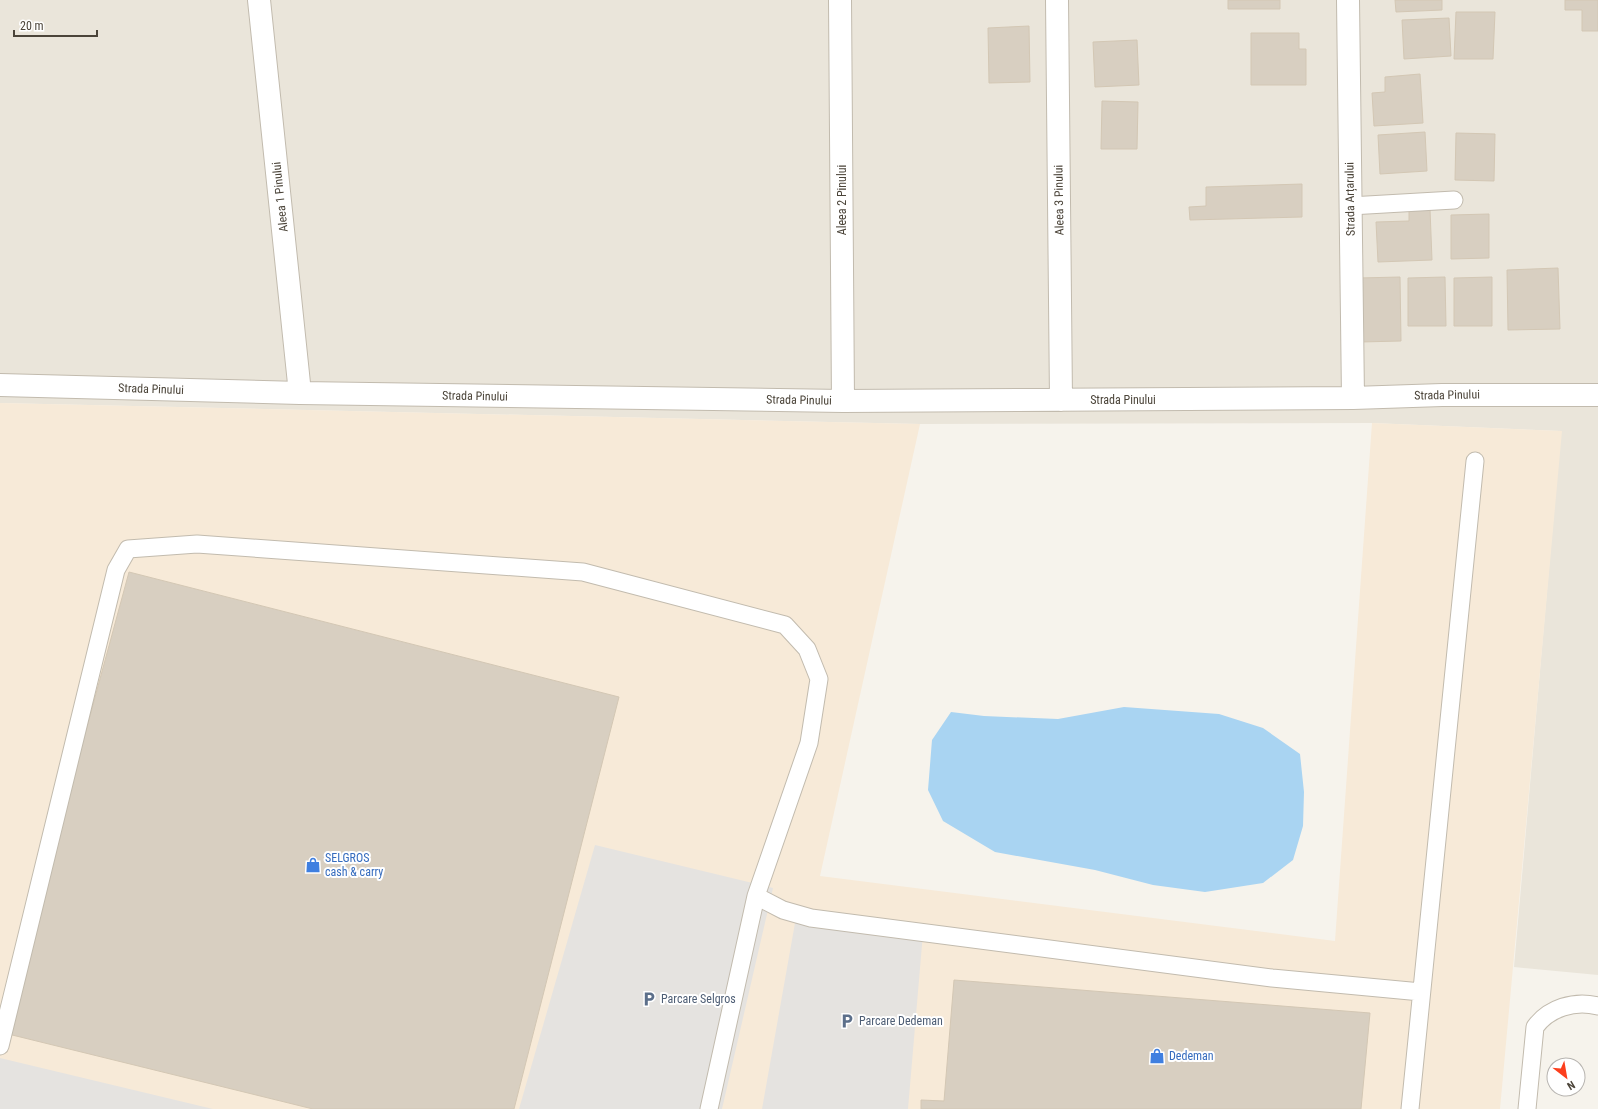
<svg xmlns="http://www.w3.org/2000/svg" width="1598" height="1109" viewBox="0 0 1598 1109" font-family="'Roboto Condensed',sans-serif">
<rect width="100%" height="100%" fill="#f6f3ec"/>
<path fill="#eae5da" d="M0,0H1598V975L1514,967L1561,431L1372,423L920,424L0,403Z"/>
<path fill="#f7ead8" d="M0,403L920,424L820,876L1335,941L1372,423L1562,431L1500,1109H0Z"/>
<path fill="#e5e3e0" d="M595,845L773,888L722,1109H519Z
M795,923L923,933L908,1109H762Z
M0,1058L213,1109H0Z"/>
<path fill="#a9d4f2" d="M1124,707L1219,714L1263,728L1300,754L1304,792L1303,826L1293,860L1263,883L1205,892L1153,885L1095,870L995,852L943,821L928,790L932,740L951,712L984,716L1058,719Z"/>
<path fill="#d8cfc1" stroke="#d3c7b4" d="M1228,0H1280V9H1228Z
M1395,0H1442V10L1396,12Z
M1565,0H1598V31H1582V10H1565Z
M1456,12H1495L1493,59H1454Z
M1449,18L1451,56L1404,59L1402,20Z
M1029,26L1030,82L989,83L988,28Z
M1251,33H1299V49H1306V85H1251Z
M1137,40L1139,85L1095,87L1093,42Z
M1420,74L1423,123L1374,126L1372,93L1385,92V77Z
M1102,101L1138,102L1137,149H1101Z
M1425,132L1427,171L1380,174L1378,135Z
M1456,133L1495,134L1494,181L1455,180Z
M1302,184V217L1190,220L1189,207L1206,206V187Z
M1430,209L1432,260L1378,262L1376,222L1409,221V210Z
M1489,214V258L1451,259V215Z
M1558,268L1560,329L1508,330L1507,270Z
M1400,277L1401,341L1360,342L1359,278Z
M1445,277L1446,326H1408V278Z
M1492,277V326H1454V278Z
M129,572L619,697L514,1109H313L4,1033Z
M954,980L1370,1013L1361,1109H921V1100L944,1101Z"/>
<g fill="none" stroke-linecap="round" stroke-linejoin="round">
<g stroke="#c2bbae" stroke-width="19">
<path id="service" d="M1350,206L1454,200
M756,896L783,910L811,918L1272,978L1421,992
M0,1046L116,570L128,549L197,544L583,572L785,625L807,649L819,679L809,743L756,896L709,1109
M1410,1109L1475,461
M1527,1109L1535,1027C1549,1008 1574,1000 1598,1006"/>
</g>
<g stroke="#c2bbae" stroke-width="24">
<path id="minor" d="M259,0L300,393
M840,0L843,401
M1057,0L1061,400
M1348,0L1353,398
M0,385L300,393L843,401L1353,398L1442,395H1598"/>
</g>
<use href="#service" stroke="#fff" stroke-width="17"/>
<use href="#minor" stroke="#fff" stroke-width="22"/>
</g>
<defs>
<g id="shop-bare" transform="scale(1.2)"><path d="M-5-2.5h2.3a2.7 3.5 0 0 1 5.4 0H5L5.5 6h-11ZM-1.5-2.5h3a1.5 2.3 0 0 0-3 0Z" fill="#3f7fe0" stroke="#fff" stroke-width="2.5" paint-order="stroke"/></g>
<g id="parking-bare" transform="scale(1.2)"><path d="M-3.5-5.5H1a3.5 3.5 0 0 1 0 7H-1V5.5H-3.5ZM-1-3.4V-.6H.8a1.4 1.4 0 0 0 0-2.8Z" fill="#5c6f8a" stroke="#fff" stroke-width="2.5" paint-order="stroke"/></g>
</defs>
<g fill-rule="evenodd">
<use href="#shop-bare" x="313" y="865"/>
<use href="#parking-bare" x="649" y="999"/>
<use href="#parking-bare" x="847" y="1021"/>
<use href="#shop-bare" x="1157" y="1056"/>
</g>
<g text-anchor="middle" stroke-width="4" stroke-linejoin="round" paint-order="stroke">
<g font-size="12" fill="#4b4439" stroke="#fff">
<text transform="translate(280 197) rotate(-96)" y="4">Aleea 1 Pinului</text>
<text transform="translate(1350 199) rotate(-91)" y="4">Strada Arțarului</text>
<text transform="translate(842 200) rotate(-90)" y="4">Aleea 2 Pinului</text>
<text transform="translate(1059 200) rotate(-91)" y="4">Aleea 3 Pinului</text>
<text transform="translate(151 389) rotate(2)" y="4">Strada Pinului</text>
<text transform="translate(1447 395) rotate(-1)" y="4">Strada Pinului</text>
<text transform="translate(475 396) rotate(1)" y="4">Strada Pinului</text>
<text transform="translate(799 400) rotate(1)" y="4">Strada Pinului</text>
<text x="1123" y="404">Strada Pinului</text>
</g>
<g font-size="12" fill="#366cbe" stroke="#fff" text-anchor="start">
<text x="325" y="862">SELGROS<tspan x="325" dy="14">cash &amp; carry</tspan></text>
<text x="1169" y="1060">Dedeman</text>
</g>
<g font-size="12" fill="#4e5e75" stroke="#fff" text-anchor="start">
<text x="661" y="1003">Parcare Selgros</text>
<text x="859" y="1025">Parcare Dedeman</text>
</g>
</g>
<g transform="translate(1566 1077) rotate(149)"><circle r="19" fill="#ffffff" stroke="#b7b4b0"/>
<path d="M0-3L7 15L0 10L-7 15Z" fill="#fc3f1d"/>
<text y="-6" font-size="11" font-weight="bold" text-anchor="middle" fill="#4b4439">N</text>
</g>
<path d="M14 30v6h83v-6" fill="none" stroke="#4b4439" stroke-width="2"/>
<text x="20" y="30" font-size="12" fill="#4b4439" stroke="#ffffff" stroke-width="3" paint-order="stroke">20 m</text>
</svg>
